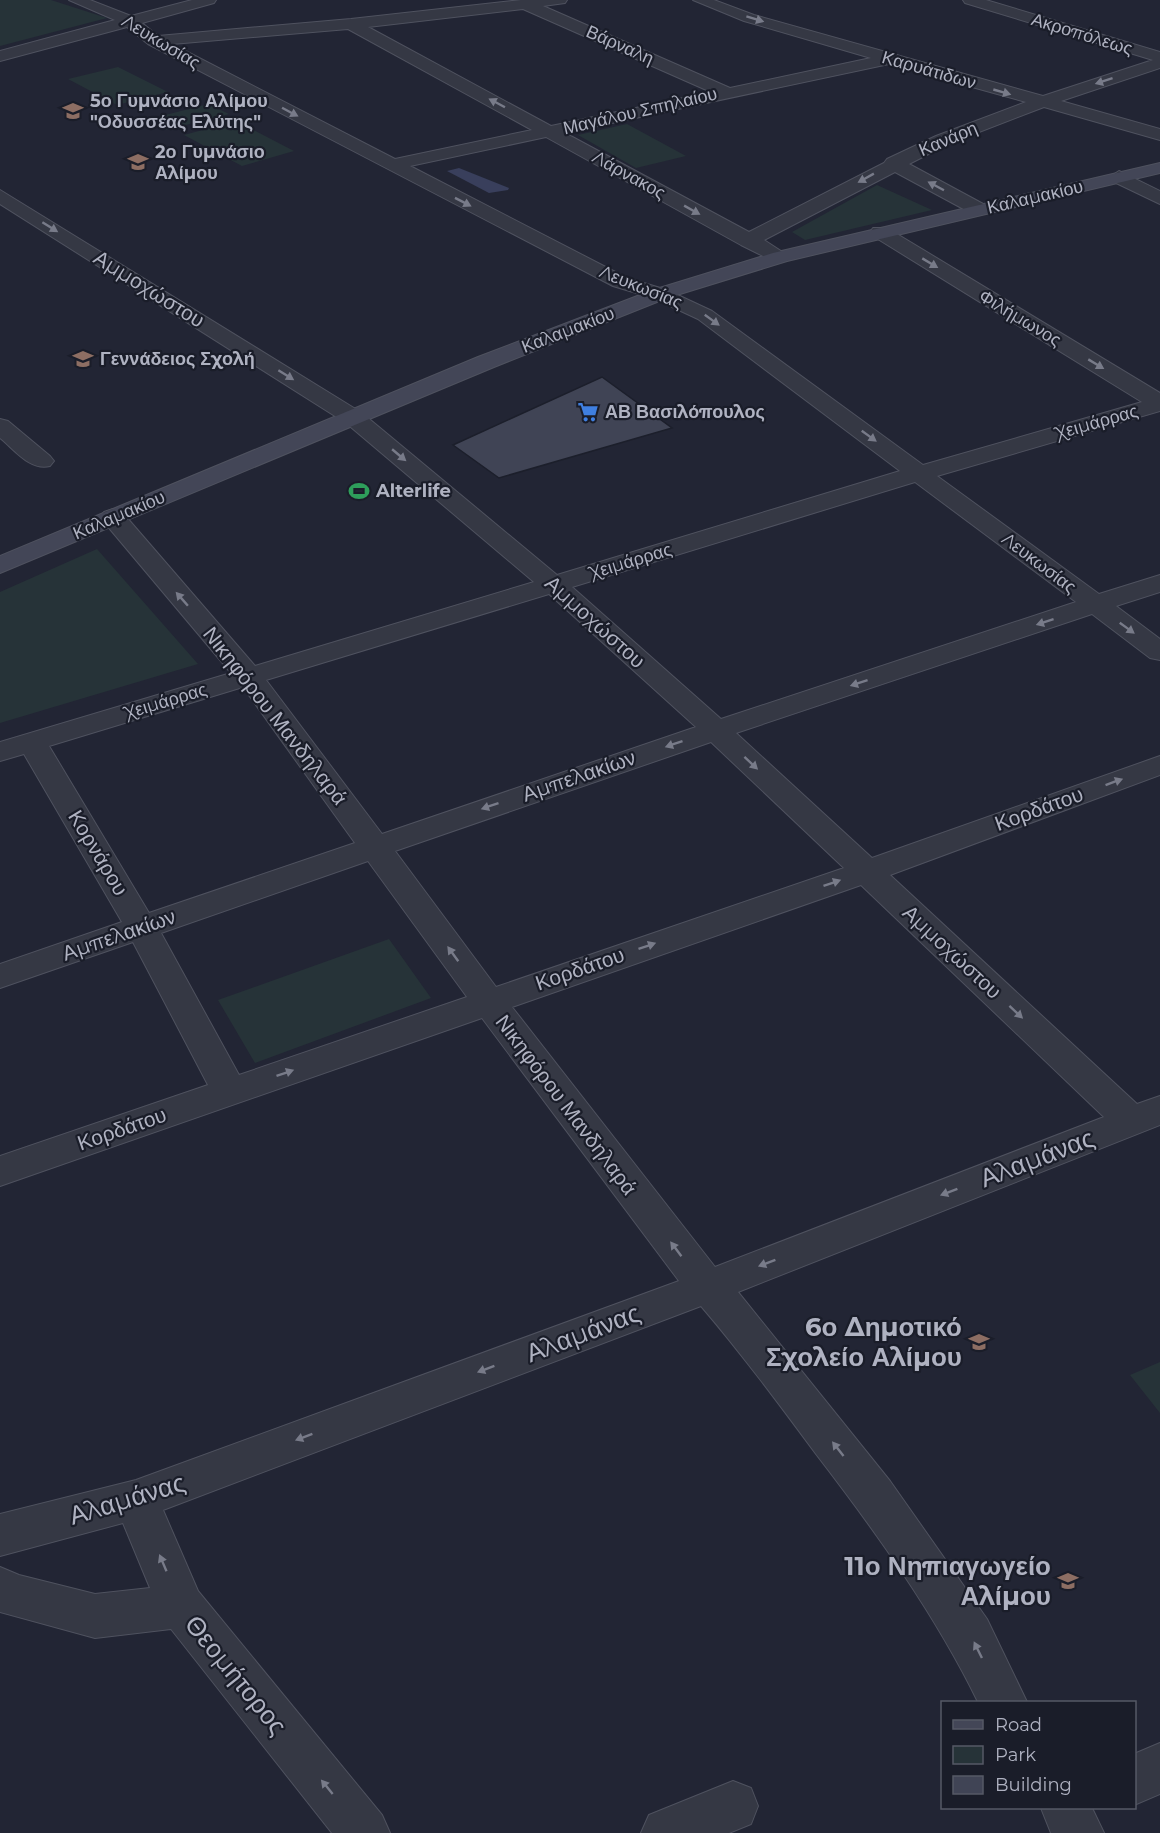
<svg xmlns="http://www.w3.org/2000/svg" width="1160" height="1833" viewBox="0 0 1160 1833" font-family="Montserrat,sans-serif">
<rect width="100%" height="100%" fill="#222534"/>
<path fill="#263338" d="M0,0H51L107,18L0,46Z
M118,67L168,92L117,105L68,79Z
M208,104L229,114L166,130L146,120Z
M236,121L294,151L242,166L184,135Z
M627,124L686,156L636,168L578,135Z
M877,185L932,210L805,240L792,232Z
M97,549L198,664L0,723V592Z
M389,939L431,998L255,1063L218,1000Z
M1160,1362V1413L1130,1375Z"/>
<path fill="#393f5c" d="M459,168L509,188L508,190L489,193L447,171Z"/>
<path fill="#404455" stroke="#1c1f2b" stroke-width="1.5" d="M602,377L672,428L499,478L453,445Z"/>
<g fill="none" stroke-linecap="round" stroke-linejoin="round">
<g stroke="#4f525f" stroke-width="2">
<path id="street" d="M69,0H90L131,16L192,0H216L214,3L142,23L158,36L351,19L521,0H567L565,3L543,6L730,88L871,58L744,21L693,0H714L754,15L1043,96L1153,60L965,3L963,0H986L1160,52V68L1061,101L1160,129V140L1044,107L948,144L909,164L985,205L988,209L985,213H971L895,172L764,240L790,257L787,261H773L741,245L546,137L410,166L627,278L667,290L712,311L923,465L1142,402L873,236L870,232L873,228H887L1160,393V411L937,476L1099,594L1160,575V592L1116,606L1160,639V660L1150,658L1092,614L736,733L872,858L1160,756V775L890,875L1137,1104L1160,1096V1125L738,1292L890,1481L987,1619L1027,1702H978C935,1614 876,1532 816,1454C779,1404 742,1354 701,1306L163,1510L198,1591L382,1815L390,1833H332L171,1629L95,1638L0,1612V1567L19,1575L95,1594L150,1588L123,1523L0,1556V1514L136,1480L679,1281L482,1018L0,1186V1156L208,1085L133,942L0,988V964L122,922L24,754L0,761V742L231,673L104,522L100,517L104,512L113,509L122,512L255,666L534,582L346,423L0,204V190L362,413L557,575L900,471L698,319L653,298L613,286L148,44L127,27L0,61V51L115,20ZM523,9L711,92L551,126L368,27ZM348,29L532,130L395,159L172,44ZM889,64L1026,102L936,136L887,159L884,163L749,232L565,133ZM915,482L1076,602L721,719L572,587ZM549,594L696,727L382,834L266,680ZM243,687L355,843L149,913L49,746ZM711,742L844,868L496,987L395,851ZM368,861L467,997L239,1075L161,933ZM861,885L1104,1117L715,1267L512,1007Z
M1119,171L1160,191V204L1112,181L1110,177Z
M0,419L8,421L50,456L54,461L50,466C30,471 15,450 0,438Z
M1160,1743V1794L1134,1805V1754Z
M733,1781L751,1788L758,1806L751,1824L729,1833H641L649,1815Z
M1041,1808H1092L1104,1833H1051Z"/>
</g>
<g stroke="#4f525f" stroke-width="2">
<path id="secondary" d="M1160,163V173L787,261L667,298L494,367L0,573V556L478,357L653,290L773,253Z"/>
</g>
<use href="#street" fill="#353844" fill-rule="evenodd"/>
<use href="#secondary" fill="#434657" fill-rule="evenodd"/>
</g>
<defs><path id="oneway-solid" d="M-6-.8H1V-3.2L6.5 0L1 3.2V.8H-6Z" transform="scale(1.5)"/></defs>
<g fill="#787b89">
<use href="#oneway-solid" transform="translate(755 19) rotate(17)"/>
<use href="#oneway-solid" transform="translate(1104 81) rotate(162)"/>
<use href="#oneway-solid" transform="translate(1002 92) rotate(16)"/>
<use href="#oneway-solid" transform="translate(497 103) rotate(-152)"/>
<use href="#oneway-solid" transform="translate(290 112) rotate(28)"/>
<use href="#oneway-solid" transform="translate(866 178) rotate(151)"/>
<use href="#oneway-solid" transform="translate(936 186) rotate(-152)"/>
<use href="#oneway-solid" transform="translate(463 202) rotate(27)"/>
<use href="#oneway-solid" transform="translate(692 210) rotate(29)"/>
<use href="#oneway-solid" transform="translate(50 227) rotate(32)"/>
<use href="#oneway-solid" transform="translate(930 263) rotate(31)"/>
<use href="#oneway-solid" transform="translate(712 320) rotate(36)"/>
<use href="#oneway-solid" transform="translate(1096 364) rotate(31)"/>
<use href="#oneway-solid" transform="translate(286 375) rotate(32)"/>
<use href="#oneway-solid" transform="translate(869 436) rotate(36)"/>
<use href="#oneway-solid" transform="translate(399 455) rotate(40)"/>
<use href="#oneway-solid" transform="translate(182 599) rotate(-131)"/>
<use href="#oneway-solid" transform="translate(1045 622) rotate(162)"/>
<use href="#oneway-solid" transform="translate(1127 628) rotate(36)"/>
<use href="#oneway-solid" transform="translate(859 683) rotate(162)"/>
<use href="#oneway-solid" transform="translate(674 744) rotate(161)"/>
<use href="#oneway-solid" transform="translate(751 763) rotate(43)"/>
<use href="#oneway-solid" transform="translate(1114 782) rotate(-20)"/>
<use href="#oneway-solid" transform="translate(490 806) rotate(161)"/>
<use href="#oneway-solid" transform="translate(832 883) rotate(-19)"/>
<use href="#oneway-solid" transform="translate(647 946) rotate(-19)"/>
<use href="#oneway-solid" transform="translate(453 954) rotate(-126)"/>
<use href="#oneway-solid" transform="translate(1016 1012) rotate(43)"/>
<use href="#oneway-solid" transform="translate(285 1073) rotate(-19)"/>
<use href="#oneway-solid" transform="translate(949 1192) rotate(159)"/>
<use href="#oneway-solid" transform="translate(676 1249) rotate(-127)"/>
<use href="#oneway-solid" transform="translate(767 1263) rotate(159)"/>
<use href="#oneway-solid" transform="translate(486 1369) rotate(159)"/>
<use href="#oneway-solid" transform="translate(304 1437) rotate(159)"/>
<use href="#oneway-solid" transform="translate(838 1449) rotate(-128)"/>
<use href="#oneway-solid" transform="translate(163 1563) rotate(-113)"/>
<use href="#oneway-solid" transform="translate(978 1650) rotate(-116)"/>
<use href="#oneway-solid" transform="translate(327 1787) rotate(-129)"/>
</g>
<defs>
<g id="school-bare" transform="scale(1.62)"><path d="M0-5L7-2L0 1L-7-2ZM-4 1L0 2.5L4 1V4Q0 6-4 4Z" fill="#8d6e63" stroke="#1a1d29" stroke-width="2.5" paint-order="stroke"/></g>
<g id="supermarket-bare" transform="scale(1.62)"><path d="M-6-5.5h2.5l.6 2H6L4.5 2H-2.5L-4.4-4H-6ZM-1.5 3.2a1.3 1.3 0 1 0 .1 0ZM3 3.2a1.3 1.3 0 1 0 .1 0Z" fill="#3f7fe0" stroke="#1a1d29" stroke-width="2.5" paint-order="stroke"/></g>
<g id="stadium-bare" transform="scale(1.62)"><path d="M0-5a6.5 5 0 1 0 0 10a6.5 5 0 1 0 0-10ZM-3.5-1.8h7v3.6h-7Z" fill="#2e9e5b" stroke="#1a1d29" stroke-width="2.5" paint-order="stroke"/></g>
</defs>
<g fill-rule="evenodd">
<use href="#school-bare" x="73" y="111"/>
<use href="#school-bare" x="138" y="162"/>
<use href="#school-bare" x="83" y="359"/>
<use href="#supermarket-bare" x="588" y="412"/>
<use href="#stadium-bare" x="359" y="491"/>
<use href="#school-bare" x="979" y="1342"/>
<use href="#school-bare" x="1068" y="1581"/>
</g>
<g text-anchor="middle" stroke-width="4.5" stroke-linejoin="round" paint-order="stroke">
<g font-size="18" fill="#afb2c1" stroke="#1a1d29">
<text transform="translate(1082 34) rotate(17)" y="6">Ακροπόλεως</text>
<text transform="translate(161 42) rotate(31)" y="6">Λευκωσίας</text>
<text transform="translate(620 45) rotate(24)" y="6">Βάρναλη</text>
<text transform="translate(929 70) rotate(16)" y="6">Καρυάτιδων</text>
<text transform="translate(640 111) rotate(-13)" y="6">Μαγάλου Σπηλαίου</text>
<text transform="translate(948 139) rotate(-23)" y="6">Κανάρη</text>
<text transform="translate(629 175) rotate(29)" y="6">Λάρνακος</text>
<text transform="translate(1035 197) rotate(-13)" y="6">Καλαμακίου</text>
<text transform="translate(641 287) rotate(22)" y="6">Λευκωσίας</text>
<text transform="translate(1020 318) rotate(31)" y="6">Φιλήμωνος</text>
<text transform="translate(568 330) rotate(-21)" y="6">Καλαμακίου</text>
<text transform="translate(1097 422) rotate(-16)" y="6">Χειμάρρας</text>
<text transform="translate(119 515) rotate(-23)" y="6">Καλαμακίου</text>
<text transform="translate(631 561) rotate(-17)" y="6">Χειμάρρας</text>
<text transform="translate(1039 563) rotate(37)" y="6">Λευκωσίας</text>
<text transform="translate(166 701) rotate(-17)" y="6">Χειμάρρας</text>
</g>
<g font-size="18" font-weight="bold" fill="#afb2c1" stroke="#1a1d29" text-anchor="start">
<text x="90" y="107">5ο Γυμνάσιο Αλίμου<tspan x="90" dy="21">"Οδυσσέας Ελύτης"</tspan></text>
<text x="155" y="158">2ο Γυμνάσιο<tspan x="155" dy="21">Αλίμου</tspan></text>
<text x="100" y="365">Γεννάδειος Σχολή</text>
<text x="605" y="418">ΑΒ Βασιλόπουλος</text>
<text x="376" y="497">Alterlife</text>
</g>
<g font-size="21" fill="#afb2c1" stroke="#1a1d29">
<text transform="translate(149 289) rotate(32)" y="7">Αμμοχώστου</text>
<text transform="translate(595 622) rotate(42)" y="7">Αμμοχώστου</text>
<text transform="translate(275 716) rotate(52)" y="7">Νικηφόρου Μανδηλαρά</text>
<text transform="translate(579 776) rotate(-19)" y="7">Αμπελακίων</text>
<text transform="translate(1039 809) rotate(-20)" y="7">Κορδάτου</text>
<text transform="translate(98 853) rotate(59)" y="7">Κορνάρου</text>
<text transform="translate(119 935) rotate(-19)" y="7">Αμπελακίων</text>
<text transform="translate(952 952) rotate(43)" y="7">Αμμοχώστου</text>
<text transform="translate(580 969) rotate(-19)" y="7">Κορδάτου</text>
<text transform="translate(566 1105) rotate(53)" y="7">Νικηφόρου Μανδηλαρά</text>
<text transform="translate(122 1129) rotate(-19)" y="7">Κορδάτου</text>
</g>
<g font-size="26" fill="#afb2c1" stroke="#1a1d29">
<text transform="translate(1037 1158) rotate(-21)" y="9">Αλαμάνας</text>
<text transform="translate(583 1333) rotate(-21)" y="9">Αλαμάνας</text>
<text transform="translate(127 1499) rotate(-17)" y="9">Αλαμάνας</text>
<text transform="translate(236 1675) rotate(51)" y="9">Θεομήτορος</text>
</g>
<g font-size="26" font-weight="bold" fill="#afb2c1" stroke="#1a1d29" text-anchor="end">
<text x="962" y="1336">6ο Δημοτικό<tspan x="962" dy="30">Σχολείο Αλίμου</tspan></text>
<text x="1051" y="1575">11ο Νηπιαγωγείο<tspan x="1051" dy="30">Αλίμου</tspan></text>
</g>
</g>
<rect x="941" y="1701" width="195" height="108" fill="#1a1d29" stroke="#565966" stroke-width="1.5"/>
<rect x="953" y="1720" width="30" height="9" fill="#434657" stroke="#565966" stroke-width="1.5"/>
<text x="995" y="1731" font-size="18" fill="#afb2c1">Road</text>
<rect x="953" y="1746" width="30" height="18" fill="#263338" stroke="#565966" stroke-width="1.5"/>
<text x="995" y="1761" font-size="18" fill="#afb2c1">Park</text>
<rect x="953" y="1776" width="30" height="18" fill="#404455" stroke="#565966" stroke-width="1.5"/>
<text x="995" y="1791" font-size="18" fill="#afb2c1">Building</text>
</svg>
